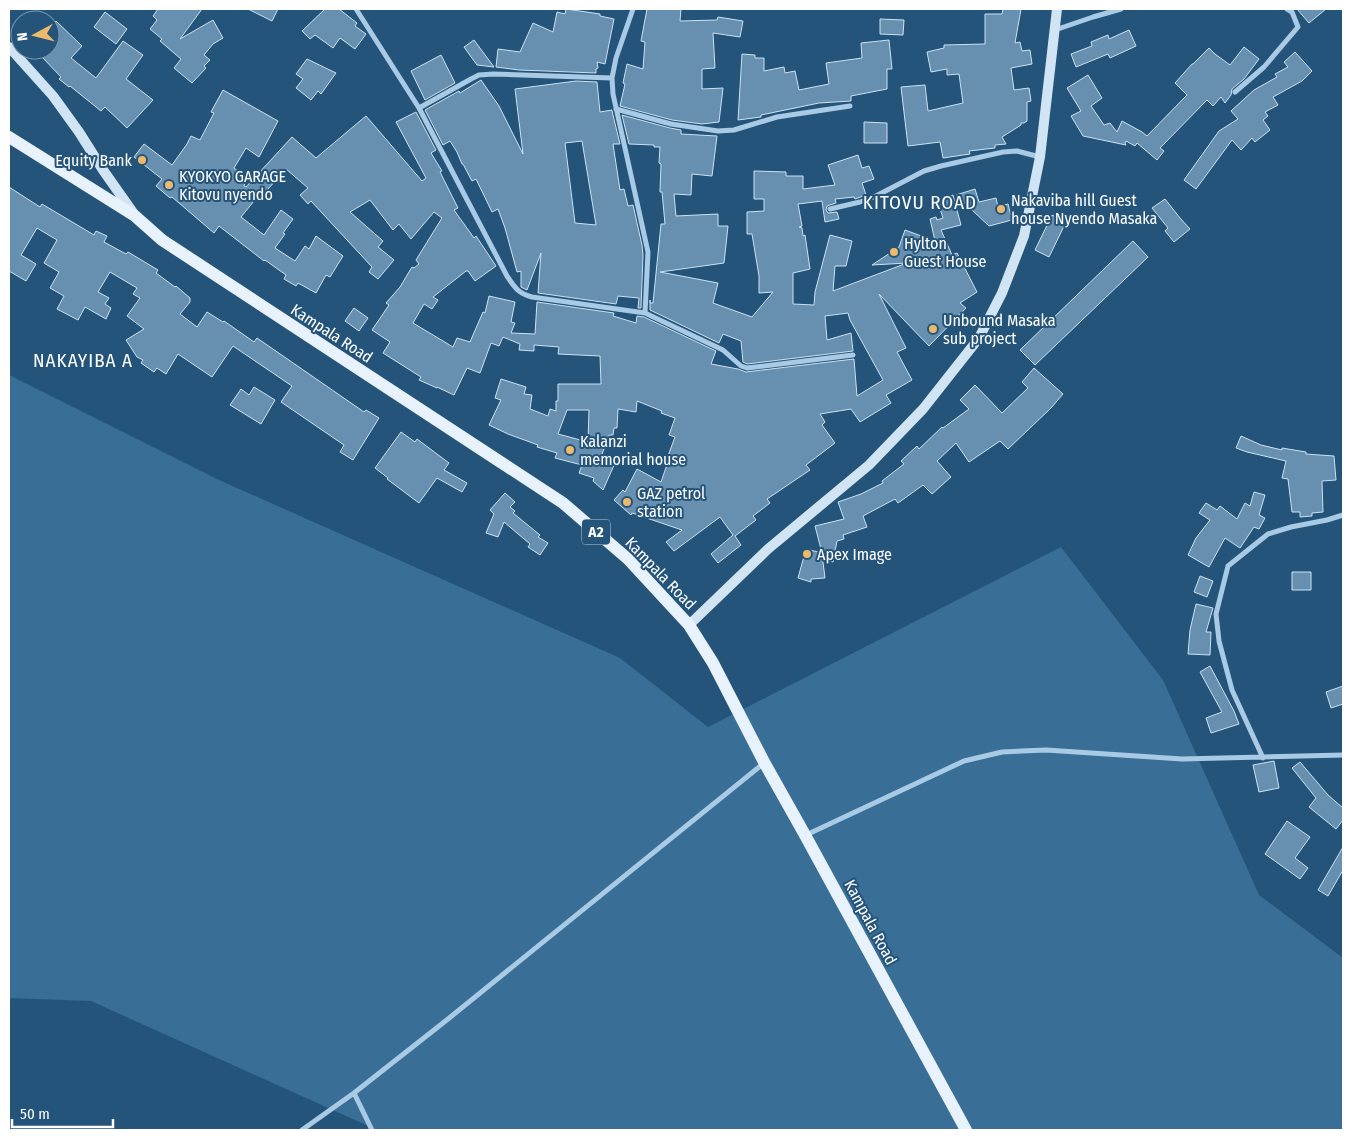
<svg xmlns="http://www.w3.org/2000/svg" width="1352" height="1139" viewBox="0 0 1352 1139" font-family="'Fira Sans Condensed',sans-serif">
<rect width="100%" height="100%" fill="#25547a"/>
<path fill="#396e97" d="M9,375L219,480L620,658L708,727L1061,547L1163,680L1259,895L1343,958V1130H377L91,1001L9,998Z"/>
<path fill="#668fb0" stroke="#cbe2f3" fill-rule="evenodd" d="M158,9H202L180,39L213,20L223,38L213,44L204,55L210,60L204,66L206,68L192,83L174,68L181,59L160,41L162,39L150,29L157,20L153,16Z
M248,9H278L272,21Z
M325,9H339L357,23L355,26L366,34L355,49L340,38L333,48L315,35L310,39L302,31Z
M566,9L600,14V16L614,19L605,64L597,62L598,68L596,69V73L519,70L496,67L498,49L520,52L533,23L553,32L557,12L565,14Z
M647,9H681L680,21L717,20L718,17L743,21L740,37L713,33L715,68L702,69V89L723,88L719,122L702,124L672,120L620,106L625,84L623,83L627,64L643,69L645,42L641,41Z
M1003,9H1021L1015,43L1020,42L1022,51L1030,50L1032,64L1011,68L1014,90L1029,88L1031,101L1027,102V121L1024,123H1021V125L1002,137L1006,144L995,145V148L969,151L970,154L943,158L940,142L908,146L901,87L925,85L928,111L963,103L959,74L947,75V69L931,72L927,52L944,48V45L985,44V14H1002Z
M1297,9H1326L1309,23Z
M105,12L127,29L116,44L94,27Z
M880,19L904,20L903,35L880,34Z
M56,21L82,46L71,58L96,78L123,41L143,55L126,79L153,100L127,128L105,107L101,111L70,86L69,87L59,79L61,77L42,57L50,50V30Z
M1129,30L1136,46L1110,58L1108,54L1076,67L1071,54L1092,46L1091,42L1108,35L1109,39Z
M474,40L494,67L477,65L464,47Z
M889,40L892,69H887V89L851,96V101L819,103L761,115V117L738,120L742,54L755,55V58H764V71L784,67L785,73L795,71L799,90L829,84L826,63L862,58L861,43Z
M1244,47L1259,59L1244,79L1232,89L1231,95L1225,103L1221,97L1213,106L1207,100L1160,148L1164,151L1157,160L1137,143L1135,146L1126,141L1125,143L1126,145L1083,136L1071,116L1081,111L1067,88L1088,75L1102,98L1091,106L1104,125L1110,123L1117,132L1122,121L1142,132L1147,136L1187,95L1175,83L1192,64H1193L1209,48L1215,54L1230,65Z
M1295,52L1312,71L1302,81L1273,97L1278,105L1265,112L1268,116L1263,120L1270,130L1255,142L1252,138L1241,150L1232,140L1196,189L1184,180L1219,131L1238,119L1231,111L1254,90L1277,77L1275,74L1288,67L1284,62Z
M441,55L455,83L425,100L411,71Z
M307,59L336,73L321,94L318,91L311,100L296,88L303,79L296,74Z
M481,80L499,106L523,154L515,89L576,81L597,82L600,112L612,110V111L620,144H613L620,190L624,189L628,206L633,205L642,245L643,255L641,308H638L639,298L618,296L616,304L538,293L541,253L527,290L521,287V271L517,272L505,228L498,209L492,212L476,179L472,181L463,164H462L457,152L450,141L443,145L425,110L459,91L460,93ZM582,141L596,225L575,223L565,143Z
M223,90L278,121L259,157L246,148L234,168L247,179L244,186L246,187L292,137L316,158L366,116L422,181L426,178L396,122L416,112L436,150L431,153L442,171L440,172L458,208L454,210L474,238L476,236L496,266L475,281L468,271H466L433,297L438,300L432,309L424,304L413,323L453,347L457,338L470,342L483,312L485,313L489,296L515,302L511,322L515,323L511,333L535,334L537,302L614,313L613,316L636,323L637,316L644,317L716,351L711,364L738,369L746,372L854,359L857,396L883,380L850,320L848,313L825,316L827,340L851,333L853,351L747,364L743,362L741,341L723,334L719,343L650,310V300V303H653L661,224H665L662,192H660L661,164L659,163L660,147H654V145L629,144L622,115L670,128L681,130V134L717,136L712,176L692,174L691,195L674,194L676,216L718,214V226H728L724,263L660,272L718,283L713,303L752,317L773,292L759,293V276L752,234H747V212L764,211V199H754V171L786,172V176H803V189L835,185L828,165L858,155L862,168L869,166L874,179L862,183L866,195L855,199L854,197L835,199L836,203L827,206L826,210L828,213L837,212L839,219L825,222L822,201L798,204L802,226L799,227L802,228L803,236L805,235L810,269L793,273V304L814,305L815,292L830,235L852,241L846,266H835L833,291L907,263L872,265L899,247L905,230L935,241L930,219L936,217L937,220L943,218L937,200L953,195L961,225L941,230L952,255L957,253L977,292L960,303L966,308L929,346L879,294L906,348L897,352L912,380L886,395L891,403L860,422L851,409L820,414L825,422L822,425L835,443L806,465L810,470L767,499L770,503L753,516L756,520L735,536L741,545L718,563L711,554L733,535L720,517L674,551L666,542L682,530L632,513L631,515L614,500L623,490L625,492L637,469L661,482L670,456H668L675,437L669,435L675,418L661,413L662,411L637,401L636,412L618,409L617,428H614L613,435H609L601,457L615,463L603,490L593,481L594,478L579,473L582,465L555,458L557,453L537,447L538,445L508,434L489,425L501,400L495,398L501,379L526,387L524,394L532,395L530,409L548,416L550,409L556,411V401H558V384H601L600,356L558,354L559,347L534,345V351L519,350L520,344L503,337L499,346L491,343L480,373L467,368L454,395L437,387V388L419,380L421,377L383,353L390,342L372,330L389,305L386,303L400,287L412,267L414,268L419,264L416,260L442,218L434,212L411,239L399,224L393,230L370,200L350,212L383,241L378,247L394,260L378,279L369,272L372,267L311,201L308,204L300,195L308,188L286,169L260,198L258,196L241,217L264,235L281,210L293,219L283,233L285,234L275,248L295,261L305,246L309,249L316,236L343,256L330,277L326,275L316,293L298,283L296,286L284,279L286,275L265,260L264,261L219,226L214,233L172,197L170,198L156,186L162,179L134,157L144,144L172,165L187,144L191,136L200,140L214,113L211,112ZM567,410H589L588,442L558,434Z
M864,122L887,123V143H864Z
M9,187L40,207L42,204L94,235L96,231L107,236L104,242L126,254L128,252L158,270L156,273L175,287L176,286L190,298V302L180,314L197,327L207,312L223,322L224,321L254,342L257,338L364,412L366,410L379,418L353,460L340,452L344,445L281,402L292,386L233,346L212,377L178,354L166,374L157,368L154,372L141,363L143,360L137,357L126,340L144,329L127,316L140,298L133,294L137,288L110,272L98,292L109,298L105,304L111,308L106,319L85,307L78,320L57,309L64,296L50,288L59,272L44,263L57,240L37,228L21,255L36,264L26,281L9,271Z
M975,189L979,202L996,198L998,207L1008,204L1012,220L989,226L956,195Z
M1165,199L1180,218L1190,229L1174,242L1165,231L1168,228L1152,208Z
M1052,215L1066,222L1049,257L1035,250Z
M1133,241L1148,257L1035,365L1020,350Z
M354,308L368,318L359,331L345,321Z
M1034,368L1063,394L1051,408L1008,449L1000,441L969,462L956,443L937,461L951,477L932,494L923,485L898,503L895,499L863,516L867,527L843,535L844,539L837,541L833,562L824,560L822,554L825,578L811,579V582L798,578L806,549L822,553L815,526L844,519L838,502L861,494L883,483L882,481L904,464L901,461L917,446L919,449L942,427L943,428L969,409L960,400L975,385L1002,413L1028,388L1022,382Z
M254,387L275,400L261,424L230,405L241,389L249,395Z
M401,432L415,442L417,439L449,463L444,470L467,483L462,492L437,478L419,503L387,479L388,478L375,468Z
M1241,436L1261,445L1282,450V448L1306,452V454L1334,456L1336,480L1322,481L1323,512L1312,513V516L1300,517V512H1292L1288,479L1282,478L1286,461L1247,452L1236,448Z
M1254,492L1265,495L1259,515L1265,518L1259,529L1254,527L1240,548L1225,538L1209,567L1188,555L1196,538L1210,520L1199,513L1206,503L1217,510L1220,506L1237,519L1245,503L1250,506Z
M505,493L515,502L510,507L515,511L513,513L540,535L538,537L548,543L540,555L528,547L530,544L504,522L498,537L486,533L494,514L490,510Z
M1292,572H1311V590H1292Z
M1200,576L1213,581L1207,597L1194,592Z
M1196,604L1213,608L1206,632H1211L1210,655L1188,654L1190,630Z
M1210,666L1234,711L1239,724L1211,733L1206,718L1222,712L1200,672Z
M1343,686V704L1331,708L1326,692Z
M1274,761L1279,788L1259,792L1253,765Z
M1300,762L1328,795L1343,808V820L1336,829L1309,807L1316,798L1292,768Z
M1287,821L1310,837L1295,858L1308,868L1300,879L1265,854Z
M1343,847V870L1328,896L1318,890Z"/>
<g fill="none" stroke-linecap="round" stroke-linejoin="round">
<path stroke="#a8cae4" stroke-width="5" d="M356,9L419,108L507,276C515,288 518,293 532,297L645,313L723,350L741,366L747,368L853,355
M633,9L616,58L612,78L613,94L648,252L645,313
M1055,30L1093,17L1121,9
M1235,92L1264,67L1298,27L1292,12L1287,9
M419,108L471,79L479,75L493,74L612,78
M616,109L671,124L718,131L734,130L777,117L850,106
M830,209L860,202L874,197L924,171L941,166L1003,152L1017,151L1040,157
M1263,758L1232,690L1219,641L1216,614L1228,566L1268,534L1291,527L1327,520L1343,515
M806,835L964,761L1002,752L1046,750L1182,759L1343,755
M354,1093L372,1130
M302,1130L354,1093L448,1019L764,763"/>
<path stroke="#d1e4f4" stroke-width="10" d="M9,47L53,96L79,132L103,170L134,214
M689,625L768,549L869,465L923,409L979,338L1002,293L1024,236L1040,157L1057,9"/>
<path stroke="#e8f2fc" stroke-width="12" d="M9,137L135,216L162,240L563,503L628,559L689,625L713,663L764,762L805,835L966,1130"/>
</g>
<g fill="#edba6d" stroke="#25547a" stroke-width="2">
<circle cx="142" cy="160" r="5"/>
<circle cx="169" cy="185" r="5"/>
<circle cx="1001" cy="209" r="5"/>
<circle cx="894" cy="252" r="5"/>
<circle cx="933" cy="329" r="5"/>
<circle cx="570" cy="450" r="5"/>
<circle cx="627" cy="502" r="5"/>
<circle cx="807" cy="554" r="5"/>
</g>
<g text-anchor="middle" stroke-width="4" stroke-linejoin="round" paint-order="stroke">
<rect fill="#25547a" stroke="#beccd7" stroke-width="1" x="582" y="519.5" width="28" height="25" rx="4"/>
<g font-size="15" font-weight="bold" fill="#fff">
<text x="596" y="537">A2</text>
</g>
<g font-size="16" fill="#fff" stroke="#25547a" text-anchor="start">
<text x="132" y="166" text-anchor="end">Equity Bank</text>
<text x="179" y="182">KYOKYO GARAGE<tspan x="179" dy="18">Kitovu nyendo</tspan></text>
<text x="1011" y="206">Nakaviba hill Guest<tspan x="1011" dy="18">house Nyendo Masaka</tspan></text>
<text x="904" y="249">Hylton<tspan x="904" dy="18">Guest House</tspan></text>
<text x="943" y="326">Unbound Masaka<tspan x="943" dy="18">sub project</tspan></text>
<text x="580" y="447">Kalanzi<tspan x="580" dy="18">memorial house</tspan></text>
<text x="637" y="499">GAZ petrol<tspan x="637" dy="18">station</tspan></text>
<text x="817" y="560">Apex Image</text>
</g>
<g font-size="16" fill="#fff" stroke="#25547a">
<text transform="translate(332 333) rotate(33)" y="6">Kampala Road</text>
<text transform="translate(661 573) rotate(46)" y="6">Kampala Road</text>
<text transform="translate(871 922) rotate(62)" y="6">Kampala Road</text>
</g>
<g font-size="19" letter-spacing="1" fill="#fff" stroke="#25547a">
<text x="920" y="209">KITOVU ROAD</text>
<text x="83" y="367">NAKAYIBA A</text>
</g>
</g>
<rect width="1352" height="1139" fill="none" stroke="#ffffff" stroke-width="20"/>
<g transform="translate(35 35) rotate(263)"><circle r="24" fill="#25547a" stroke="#7c98af"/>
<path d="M0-4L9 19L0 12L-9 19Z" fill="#edba6d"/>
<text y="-8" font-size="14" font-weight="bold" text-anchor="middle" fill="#ffffff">N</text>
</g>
<path d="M12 1119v8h101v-8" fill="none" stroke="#ffffff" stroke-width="2.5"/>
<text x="20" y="1119" font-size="15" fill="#ffffff" stroke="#25547a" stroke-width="4" paint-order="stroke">50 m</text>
</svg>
